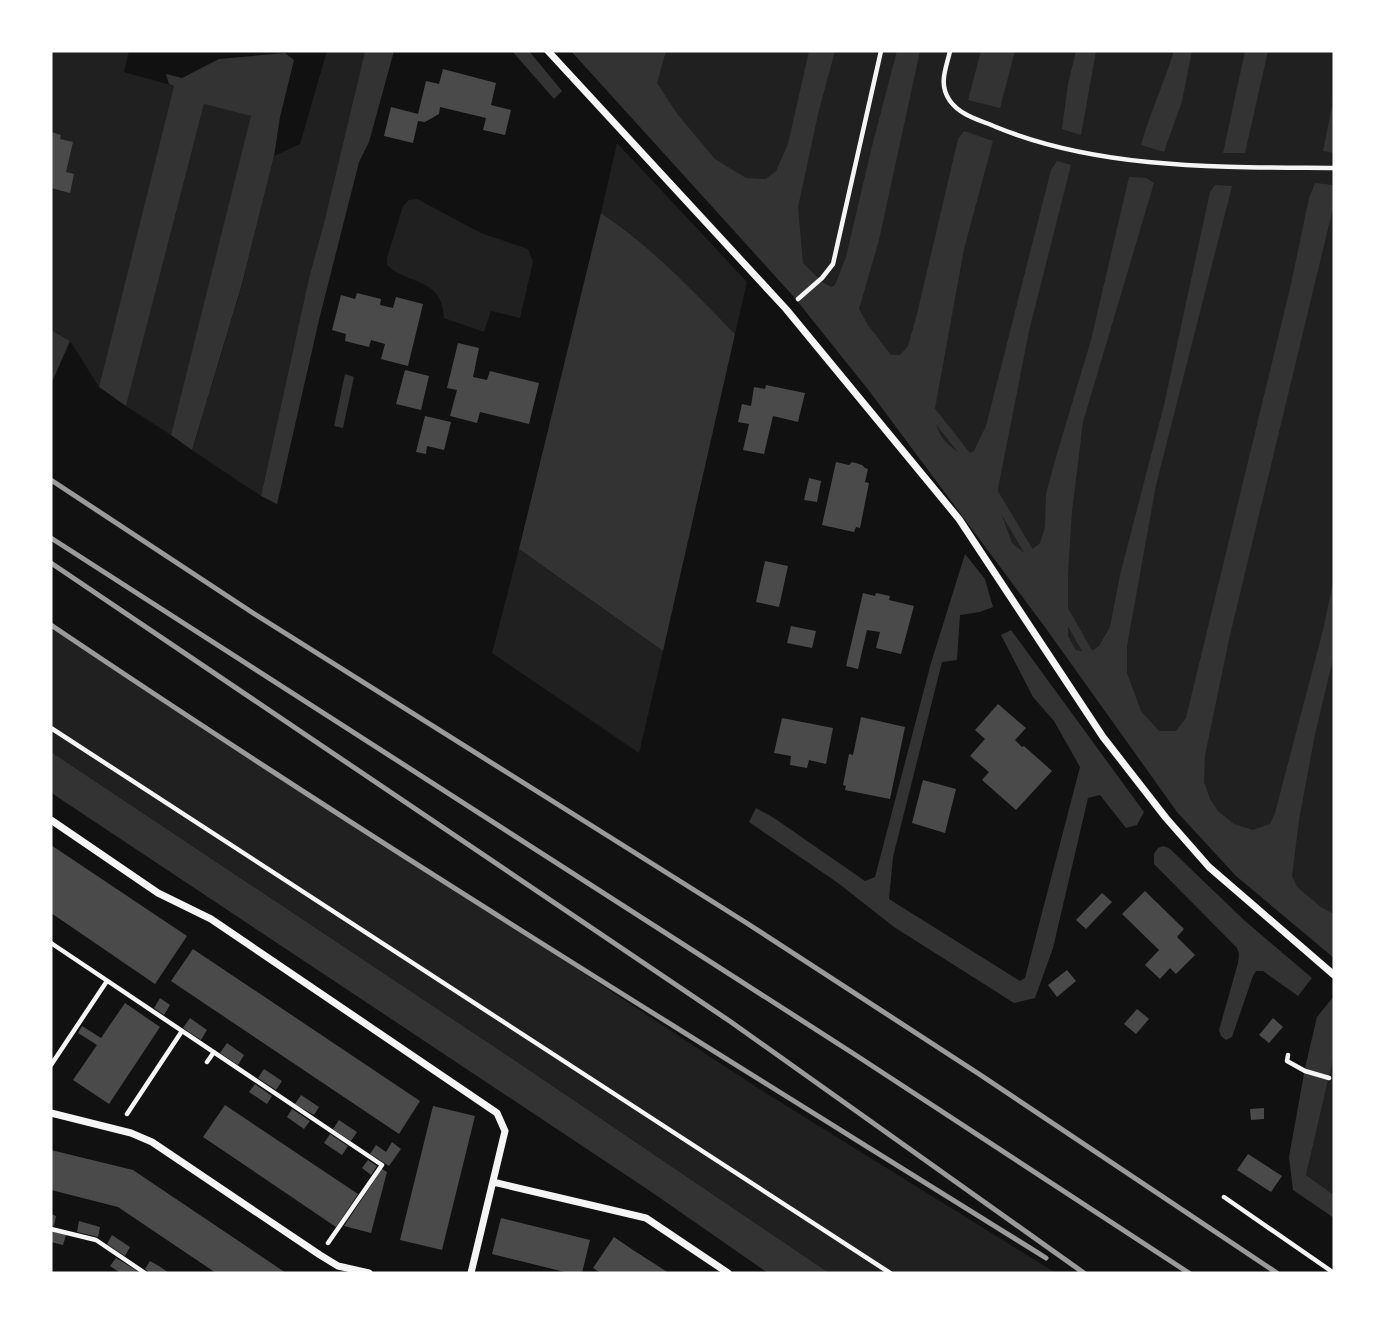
<svg xmlns="http://www.w3.org/2000/svg" width="1385" height="1324" viewBox="0 0 1385 1324" font-family="Lora,serif">
<rect width="100%" height="100%" fill="#111"/>
<path fill="#202020" d="M51,51H129L124,72L174,86L99,387L70,341L51,330Z
M327,51H365L325,219L309,278L261,496L192,450L242,285L274,156L300,144Z
M571,51H1334V935L1287,909L1076,650L785,269Z
M204,104L252,116L171,435L126,406Z
M617,143L747,282L735,334C693,291 652,247 601,213Z
M417,199L481,233L528,249L533,262L520,318L491,311L484,332L444,318C442,277 410,286 387,265V258L403,206L409,200Z
M519,549L663,651L639,753L492,653Z
M51,623L764,1092L1056,1273H829L526,1068L51,752Z
M1334,1055V1195L1306,1175Z"/>
<path fill="#333" d="M365,51H394L369,142L359,162L319,320L277,504L261,496L309,278L325,219Z
M512,51H529L562,91L554,99Z
M571,51H666L657,83L678,115L715,159L746,178L766,179L776,171L788,144L809,51H835L819,110L798,207L803,263L821,281L831,287L835,285L846,257L871,150L897,51H920L879,240L859,309L868,325L891,355H900L908,346L917,314L958,139L964,131L993,141L964,249L934,414C938,438 945,443 964,456L974,451L986,426L1051,170L1057,161L1071,165L1029,331L996,499L1012,543L1023,552H1029L1040,543L1045,527L1046,494L1056,457L1091,340L1129,177L1146,178L1154,183L1083,422L1072,511L1068,574V636L1076,650L1089,653L1099,646L1110,627L1120,575L1164,405L1210,192L1215,185L1232,186L1156,485L1127,646V673L1141,711L1159,731H1176L1186,718L1291,284L1309,198L1315,183L1334,185V204L1230,635L1205,755L1204,782L1210,799L1218,811L1234,824L1253,830L1270,824L1275,813L1323,630L1334,579V655L1315,734L1299,820L1292,876L1297,887L1321,907L1334,914V958L1236,876L1177,812L1047,630L870,392L794,297Z
M981,51H1015L1000,108L968,100Z
M1076,51H1096L1081,135L1062,129L1068,84Z
M1174,51H1192L1182,101L1164,152L1141,145C1150,113 1164,83 1174,51Z
M1245,51H1268L1245,153H1223Z
M285,53L294,60L280,117L274,156L242,284L192,450L171,435L251,116L204,104L126,406L99,387L174,86L169,84L166,74L182,78L219,59Z
M1334,97V153L1323,151Z
M601,213C652,247 693,291 735,334L663,651L519,549Z
M51,330L70,341L52,382L51,381Z
M345,374L354,377L343,428L334,426Z
M965,554L985,579L993,607L980,612L960,615L957,660L942,662L893,857L889,899L1020,981L1025,978L1080,767L1054,721L1033,697L1001,635L1011,630L1144,812L1137,825L1126,828L1100,795L1088,798L1053,948L1035,998L1014,1003L894,927L838,883L749,822L756,808L774,818L865,881L875,877L931,663Z
M51,752L526,1068L829,1273H768L650,1191L56,796L51,792Z
M1163,846L1169,848L1244,920L1312,978L1298,996L1263,971H1256L1253,976L1232,1037L1226,1040L1221,1036L1219,1030L1238,963L1239,954L1237,948L1154,864V854L1158,848Z
M1334,996V1055L1306,1175L1334,1195V1218L1293,1190L1289,1157L1305,1068L1317,1017Z"/>
<g fill="none" stroke-linecap="round" stroke-linejoin="round">
<path stroke="#333" stroke-width="9" d="M928,407L973,464
M992,490L1035,562
M1062,607L1093,661"/>
</g>
<path fill="#4a4a4a" d="M443,69L496,83L491,105L511,110L505,135L483,130L486,118L440,107L439,114L425,122L418,121L413,143L384,136L391,107L418,114L426,81L439,84Z
M51,132L61,135L60,139L73,142L66,172L74,174L70,193L51,188L52,180H51Z
M357,293L381,299L380,305L393,308L396,297L423,304L408,366L381,359L385,344L371,340L369,347L345,341L346,334L332,330L341,295L355,299Z
M458,343L479,348L473,377L487,380L490,371L539,383L529,424L480,412L477,423L450,416L457,390L447,388Z
M405,370L429,376L421,410L396,404Z
M766,385L805,393L798,422L773,416L764,454L743,450L749,424L738,422L742,404L751,406L754,387L765,389Z
M425,416L451,422L444,450L427,446L426,454L416,452Z
M836,462L849,465L852,462L862,465L865,468L868,469L865,482L869,483L860,528L856,527L854,532L822,525Z
M809,478L821,481L817,502L804,500Z
M765,561L788,566L779,607L756,602Z
M863,593L875,596L876,593L890,596L889,600L914,606L901,654L876,648L880,632L867,630L858,669L846,666Z
M791,626L816,631L812,648L787,643Z
M998,704L1026,728L1015,740L1022,747L1024,746L1052,771L1016,810L982,780L989,772L970,756L985,739L975,730Z
M861,717L905,727L890,799L845,790L846,786L843,785L849,754L853,755Z
M782,718L833,728L826,764L809,760L807,768L790,765L791,756L774,753Z
M923,780L956,789L945,833L912,823Z
M51,845L187,936L155,984L51,913Z
M1145,891L1184,929L1177,937L1195,955L1176,974L1170,968L1160,979L1145,965L1159,950L1122,914Z
M1102,893L1112,902L1086,929L1076,920Z
M193,949L420,1101L399,1134L171,981Z
M1067,970L1076,981L1057,997L1048,985Z
M160,998L170,1005L164,1015L154,1008Z
M125,1003L160,1027L109,1104L73,1080L97,1045L78,1033L82,1026L101,1038Z
M1137,1009L1149,1019L1136,1034L1124,1024Z
M190,1018L207,1030L201,1040L183,1028Z
M1273,1018L1283,1027L1269,1043L1259,1035Z
M227,1043L244,1055L238,1065L220,1053Z
M264,1069L282,1081L276,1090L258,1078Z
M255,1084L272,1096L267,1104L249,1092Z
M301,1095L319,1107L314,1115L295,1104Z
M225,1105L358,1194L336,1227L203,1137Z
M433,1106L475,1116L442,1250L400,1240Z
M1264,1108V1119L1251,1120L1250,1109Z
M292,1109L310,1121L304,1129L287,1117Z
M339,1120L357,1132L351,1141L333,1129Z
M330,1134L348,1146L342,1155L324,1143Z
M392,1142L401,1149L389,1166L370,1154L376,1145L386,1152Z
M51,1150L133,1170L286,1273H216L118,1207L51,1190Z
M1248,1154L1282,1176L1271,1192L1237,1170Z
M368,1160L377,1166L371,1175L362,1168Z
M382,1169L387,1172L371,1233L344,1226Z
M51,1214L56,1216L54,1226L51,1225Z
M501,1218L590,1240L582,1273H569L492,1254Z
M79,1221L100,1227L98,1237L77,1232Z
M51,1231L66,1235L63,1245L51,1242Z
M112,1235L130,1247L125,1256L107,1244Z
M614,1237L633,1250L669,1273H601L593,1268Z
M116,1258L134,1269L139,1273L119,1272L110,1266Z
M150,1261L159,1266L169,1273H150L145,1269Z"/>
<g fill="none" stroke-linecap="round" stroke-linejoin="round">
<path stroke="#f5f5f5" stroke-width="4.5" d="M950,51C946,69 938,84 950,101C961,116 980,120 996,127C1101,170 1222,167 1334,168
M798,299L822,278L833,264L881,51
M51,728L890,1273
M51,943L382,1165L328,1243
M1288,1055L1287,1061L1305,1071L1329,1078
M207,1062L214,1052
M51,1065L107,981
M127,1114L182,1031
M1224,1197L1334,1273
M51,1229L96,1240L145,1273"/>
<path stroke="#f5f5f5" stroke-width="7" d="M548,51L786,309L959,519L1103,737L1166,818L1209,867L1334,975
M51,820L158,893L211,919L497,1113L505,1131L471,1273
M51,1113L131,1133L152,1142L320,1255L338,1266L369,1273
M493,1182L646,1218L728,1273"/>
<path stroke="#9a9a9a" stroke-width="5" d="M51,480L253,613L745,922L979,1074L1277,1273
M51,538L854,1054L1189,1273
M51,563L731,1022L1084,1273
M51,625C377,845 713,1050 1046,1258"/>
</g>
<rect width="1385" height="1324" fill="none" stroke="#ffffff" stroke-width="105"/>
</svg>
